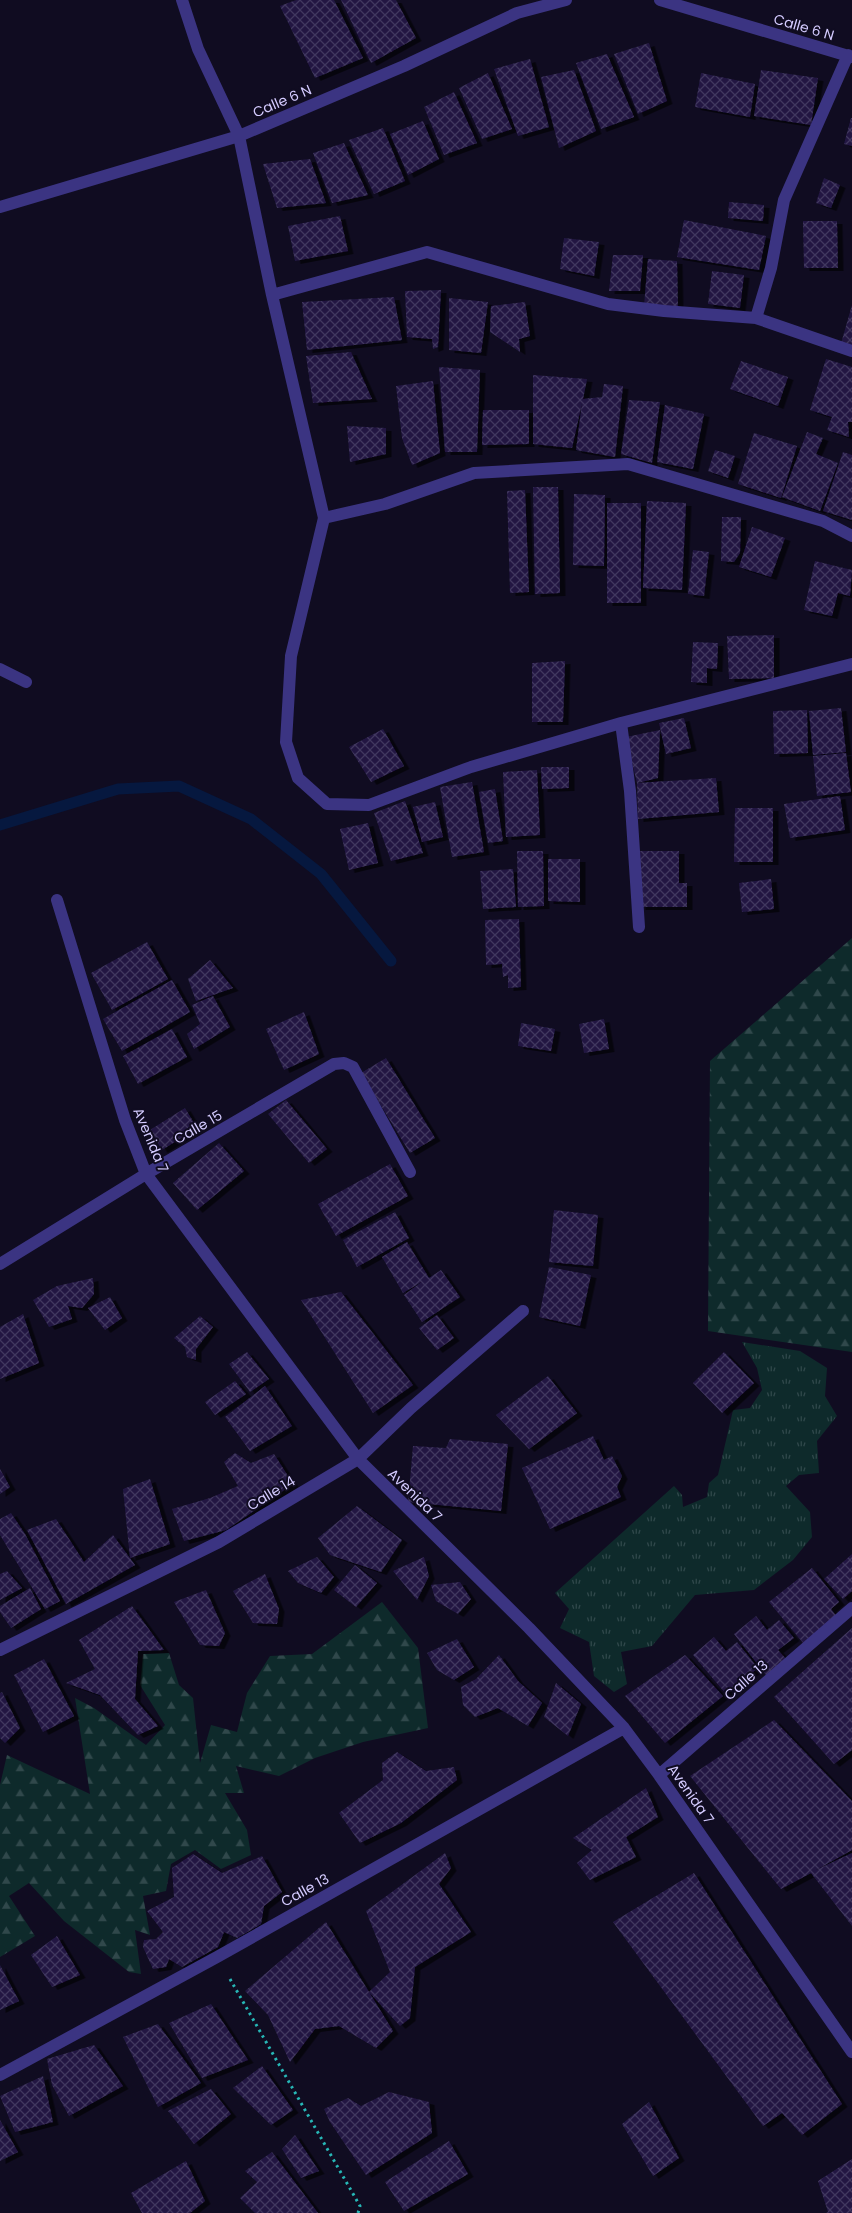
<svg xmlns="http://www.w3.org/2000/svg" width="852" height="2213" viewBox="0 0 852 2213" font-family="Poppins,sans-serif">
<defs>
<pattern id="forest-firs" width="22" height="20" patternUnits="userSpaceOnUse" patternTransform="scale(1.25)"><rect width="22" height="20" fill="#0e2a2b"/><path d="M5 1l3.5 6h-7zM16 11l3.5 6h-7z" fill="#30484b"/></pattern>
<pattern id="park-tufts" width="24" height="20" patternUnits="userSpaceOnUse" patternTransform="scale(1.25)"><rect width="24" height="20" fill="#0e2a2b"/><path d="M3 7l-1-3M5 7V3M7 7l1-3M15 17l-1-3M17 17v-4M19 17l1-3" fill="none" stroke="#30484b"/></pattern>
<pattern id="building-cross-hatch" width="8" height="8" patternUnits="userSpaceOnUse" patternTransform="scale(1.25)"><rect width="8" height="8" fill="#221743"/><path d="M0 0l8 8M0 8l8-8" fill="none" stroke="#41375f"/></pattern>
<filter id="shadow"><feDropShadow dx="5.5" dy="3" stdDeviation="0" flood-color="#0009"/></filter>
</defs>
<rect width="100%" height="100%" fill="#100c21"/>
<path fill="url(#forest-firs)" d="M852,938V1352L708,1331L710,1061Z
M382,1602L418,1648L428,1728L363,1742L315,1758L279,1776L236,1766L244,1793H225L247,1830L251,1855L221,1869L195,1850L171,1864L166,1891L143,1896L150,1935L135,1930L141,1974L129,1972L64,1921L29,1883L9,1896L35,1936L0,1957V1785L7,1755L90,1794L75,1698L94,1708L146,1745L165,1725L140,1685L143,1654L169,1653L179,1685L193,1698L200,1763L211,1725L237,1732L247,1693L270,1656L312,1654Z"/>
<path fill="url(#park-tufts)" d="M742,1342L800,1351L827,1368L825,1396L837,1416L817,1441L819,1473L799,1475L786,1486L810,1512L812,1537L793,1560L754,1590L695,1595L652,1646L621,1652L627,1684L614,1692L594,1676L589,1642L560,1628L569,1609L555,1593L674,1486L682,1495L683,1507L707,1497L709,1483L718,1475L733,1410L750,1408L762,1390L757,1368Z"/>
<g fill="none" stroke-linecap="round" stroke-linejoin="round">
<path stroke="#06183f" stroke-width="11" d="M0,825L118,789L179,786L251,819L321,874L391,961"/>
</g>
<path fill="url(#building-cross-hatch)" filter="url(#shadow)" d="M296,0H334L363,58L315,78L280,6Z
M341,0H396L416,38L371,63Z
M649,43L667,101L638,114L614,54Z
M607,54L634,117L601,129L576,63Z
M530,59L549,127L518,136L494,69Z
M574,70L596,131L559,148L541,77Z
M761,70L818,78L811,125L754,116Z
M488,73L512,129L482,139L459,88Z
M701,73L755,84L750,117L695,107Z
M454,92L477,143L444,155L424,107Z
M851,118H852V146L844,144Z
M423,121L439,159L408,175L390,134Z
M383,128L405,181L374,194L349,140Z
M344,143L368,195L332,203L313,153Z
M310,159L326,203L277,208L263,164Z
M824,178L840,185L831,208L816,203Z
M729,202L764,205L763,221L728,218Z
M340,216L348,251L295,261L288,226Z
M684,220L766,236L759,270L677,257Z
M803,221H837L838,268H804Z
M564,238L599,242L594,276L560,269Z
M613,255H643L640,291H609Z
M648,259L677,261L678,307L644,306Z
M712,271L744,275L740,308L708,304Z
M441,290L438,347L433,349L432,339L407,337L405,291Z
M394,297L402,340L307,350L302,302Z
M449,298L488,302L481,353L449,350Z
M525,302L530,336L519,339L520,352L490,332L491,306Z
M852,305V350L840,347Z
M351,352L372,399L313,403L306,356Z
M826,359L852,367V422H848L849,437L827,430L832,417L810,410Z
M741,361L788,377L778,406L730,389Z
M439,367L480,370L477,452H445Z
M533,375L587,379L583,399L602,397L604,384L623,386L615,457L576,450L582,403L572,448L533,444Z
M433,381L440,453L412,465L402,438L396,386Z
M629,400L660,402L652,463L621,454Z
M665,405L704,414L693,469L657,462Z
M483,410H529V444L482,445Z
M347,426L386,428V454L350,462Z
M807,432L823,438L816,454L838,463L820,511L782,497Z
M754,433L797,446L781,498L738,484Z
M715,450L735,456L728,478L708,471Z
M843,452L852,455V520L823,511Z
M533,487H558L560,593L535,594Z
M525,490L529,592L510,593L507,491Z
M574,494L605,495L604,566L573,565Z
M647,501L686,503L682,590L643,588Z
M607,503H641V603H607Z
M722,517H741L740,553L734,562L721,561Z
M752,527L785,538L771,577L739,567Z
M693,550L709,552L704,596L688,594Z
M815,561L852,570L850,596L838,593L832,616L804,610Z
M774,635V678L729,679L727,636Z
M693,642L718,643L717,669L707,668V683L691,682Z
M565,661L563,722H532V663Z
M841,708L846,752L813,755L809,711Z
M807,710L808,753L774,754L773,711Z
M684,718L691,748L666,754L659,723Z
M383,729L404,766L371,782L349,747Z
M660,730L658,778L637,783L626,737Z
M846,753L851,792L817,796L813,756Z
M541,767H569V788L542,789Z
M537,770L540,835L506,837L503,772Z
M716,778L719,812L638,819L637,783Z
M472,782L484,852L452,857L440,787Z
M495,789L503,841L488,843L479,792Z
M840,796L845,830L790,838L784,804Z
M405,801L423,853L391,861L374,813Z
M435,802L443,837L422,842L413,807Z
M735,808H773V862H734Z
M368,823L378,863L349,870L340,829Z
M517,851H543L544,906L518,907Z
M640,851H679V883H687V907H640Z
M548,859H580V902L548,901Z
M513,869L516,907L483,909L480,871Z
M771,879L774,909L742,912L739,883Z
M519,919L521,987L508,988V975L503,977L502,964L486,965L485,920Z
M147,942L168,979L112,1010L91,973Z
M210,960L233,988L196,1001L188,979Z
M172,980L190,1012L122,1051L103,1019Z
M213,996L230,1027L194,1049L187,1034L200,1024L192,1005Z
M304,1012L319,1054L284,1070L266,1029Z
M604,1019L609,1049L584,1053L579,1024Z
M521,1023L555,1029L551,1051L518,1046Z
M172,1029L187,1057L138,1084L123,1056Z
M386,1058L435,1138L410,1153L361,1073Z
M286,1100L327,1149L309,1163L268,1114Z
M185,1108L197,1128L162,1150L150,1130Z
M219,1143L244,1171L197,1210L173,1183Z
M390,1164L408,1196L336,1236L318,1204Z
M554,1210L598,1215L593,1266L549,1262Z
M395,1212L409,1238L357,1267L343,1240Z
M407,1242L429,1278L441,1270L460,1297L422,1322L404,1295L423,1281L403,1293L382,1257Z
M549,1267L591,1275L580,1326L539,1317Z
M93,1278L94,1294L82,1308L68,1306L72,1319L49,1327L33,1300L57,1286Z
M341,1292L413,1385L373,1413L301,1300Z
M110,1297L122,1318L105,1330L88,1308Z
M23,1314L39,1363L0,1379V1327Z
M437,1315L454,1338L437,1350L419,1328Z
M200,1316L213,1327L196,1349V1360L187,1357L185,1347L174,1338Z
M247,1352L269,1379L250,1392L229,1364Z
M724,1352L754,1383L722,1413L693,1383Z
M548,1376L577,1413L529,1449L496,1415Z
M235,1381L246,1394L215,1415L205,1402Z
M265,1386L292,1426L250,1451L225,1417Z
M593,1436L604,1460L612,1456L622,1476L617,1487L621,1497L550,1529L522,1468Z
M450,1439L508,1444L501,1511L408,1502L413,1446L446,1448Z
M235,1453L251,1463L274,1454L293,1484L226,1530L184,1541L172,1509L210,1498L238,1486L224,1462Z
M0,1469L10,1487L0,1494Z
M150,1479L170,1544L130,1558L123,1489Z
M357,1506L402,1540L381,1572L330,1555L318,1538Z
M11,1513L25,1534L60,1601L45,1609L0,1535V1519Z
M56,1519L84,1562L113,1535L135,1565L66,1604L27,1530Z
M852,1554V1591L843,1599L824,1579Z
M317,1557L334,1577L321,1593L298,1583L288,1571Z
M424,1557L429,1576L417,1600L393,1571Z
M355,1565L377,1583L356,1607L334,1590Z
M812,1568L839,1602L831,1609L837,1617L804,1644L769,1602Z
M7,1571L22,1588L0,1600V1574Z
M265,1574L279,1609L277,1624L253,1623L233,1591Z
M460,1582L471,1599L458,1614L436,1601L431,1585Z
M30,1588L41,1609L11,1628L0,1612V1606Z
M206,1590L225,1633L219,1646L200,1645L174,1602Z
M132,1606L164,1650L138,1651L135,1699L158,1726L138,1735L100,1695L66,1683L95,1669L79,1640Z
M756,1616L767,1630L779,1620L794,1638L778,1650L786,1659L766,1675L734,1634Z
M852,1628V1750L834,1764L774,1697Z
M714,1637L726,1651L737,1642L758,1668L726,1694L693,1655Z
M457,1639L474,1667L454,1680L437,1670L427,1653Z
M499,1655L518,1681L542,1703L528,1726L498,1708L475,1717L463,1705L461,1687L476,1679Z
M685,1655L723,1696L665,1743L625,1696Z
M44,1659L74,1716L43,1732L14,1675Z
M556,1683L581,1704L568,1736L544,1717Z
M2,1692L20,1728L5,1743L0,1738V1693Z
M774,1720L852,1801V1850L816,1870L852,1853V1926L811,1873L781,1889L690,1776Z
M397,1752L426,1771L454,1767L457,1780L401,1823L360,1843L339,1813L383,1780L382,1763Z
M646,1788L658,1817L626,1837L636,1857L590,1880L577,1863L592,1850L573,1838Z
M445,1853L451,1868L439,1884L471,1932L415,1967L410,2018L400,2026L369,1992L393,2031L376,2048L339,2026L315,2029L290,2062L268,2015L245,1991L326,1922L369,1992L390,1972L366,1911Z
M193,1854L222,1873L262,1856L282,1892L264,1906L261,1924L237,1938L224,1932L218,1947L182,1967L169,1959L166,1967L153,1969L143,1947L144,1940L156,1939L163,1932L147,1911L174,1897L172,1868Z
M694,1873L842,2104L802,2135L782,2113L763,2126L613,1922Z
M57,1936L80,1975L52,1987L31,1955Z
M0,1965L19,2001L0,2010Z
M211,2004L248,2060L202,2078L169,2023Z
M158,2024L201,2083L158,2107L123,2037Z
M94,2045L123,2086L69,2116L52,2085L47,2059Z
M262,2066L293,2110L271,2125L233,2088Z
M43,2076L53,2122L15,2132L0,2096Z
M211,2089L231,2114L194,2144L168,2111Z
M389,2092L429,2102L432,2133L366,2175L330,2122L324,2109L348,2098L361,2106Z
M649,2102L679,2158L653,2176L622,2124Z
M0,2120L18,2152L0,2161Z
M295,2135L319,2171L301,2178L282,2149Z
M449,2141L468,2174L404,2211L385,2182Z
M272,2152L318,2213H255L240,2198L257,2182L245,2171Z
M852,2159V2213H826L828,2212L818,2181Z
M186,2161L205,2201L190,2213H142L131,2193Z"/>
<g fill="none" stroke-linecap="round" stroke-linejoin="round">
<path stroke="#27b7b6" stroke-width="3" stroke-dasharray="2.5 4" stroke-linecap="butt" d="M230,1979L360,2206L358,2213"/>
<path stroke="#3b3482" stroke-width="12" d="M182,0L198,49L239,136L272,295L324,518L291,656L286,742L298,778L327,804L369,805L471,767L621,723L852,664
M660,0L852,57
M0,207L239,136L404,66L517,13L566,0
M272,295L427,252L608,304L664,311L756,318L852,351
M756,318L771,268L784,200L848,55
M324,518L385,504L474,473L628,464L823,521L852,536
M0,669L26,682
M621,723L630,791L639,927
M57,900L125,1120L146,1174L358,1459L529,1628L624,1728L659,1775L852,2052
M0,1264L146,1174L334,1064L344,1063L353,1067L410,1172
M0,1650L219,1542L358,1459L411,1408L523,1311
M659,1775L852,1608
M0,2075L217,1957L624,1728"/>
</g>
<g text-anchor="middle" stroke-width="4" stroke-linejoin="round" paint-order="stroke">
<g font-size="14" fill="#d4cbff" stroke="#100c21">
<text transform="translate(804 27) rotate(16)" y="5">Calle 6 N</text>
<text transform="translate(282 101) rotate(-23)" y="5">Calle 6 N</text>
<text transform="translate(198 1127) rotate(-30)" y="5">Calle 15</text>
<text transform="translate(151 1140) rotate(67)" y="5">Avenida 7</text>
<text transform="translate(271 1493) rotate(-31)" y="5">Calle 14</text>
<text transform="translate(415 1495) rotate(44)" y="5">Avenida 7</text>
<text transform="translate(746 1680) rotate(-41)" y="5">Calle 13</text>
<text transform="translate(691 1794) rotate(55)" y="5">Avenida 7</text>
<text transform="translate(305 1890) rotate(-29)" y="5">Calle 13</text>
</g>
</g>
</svg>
